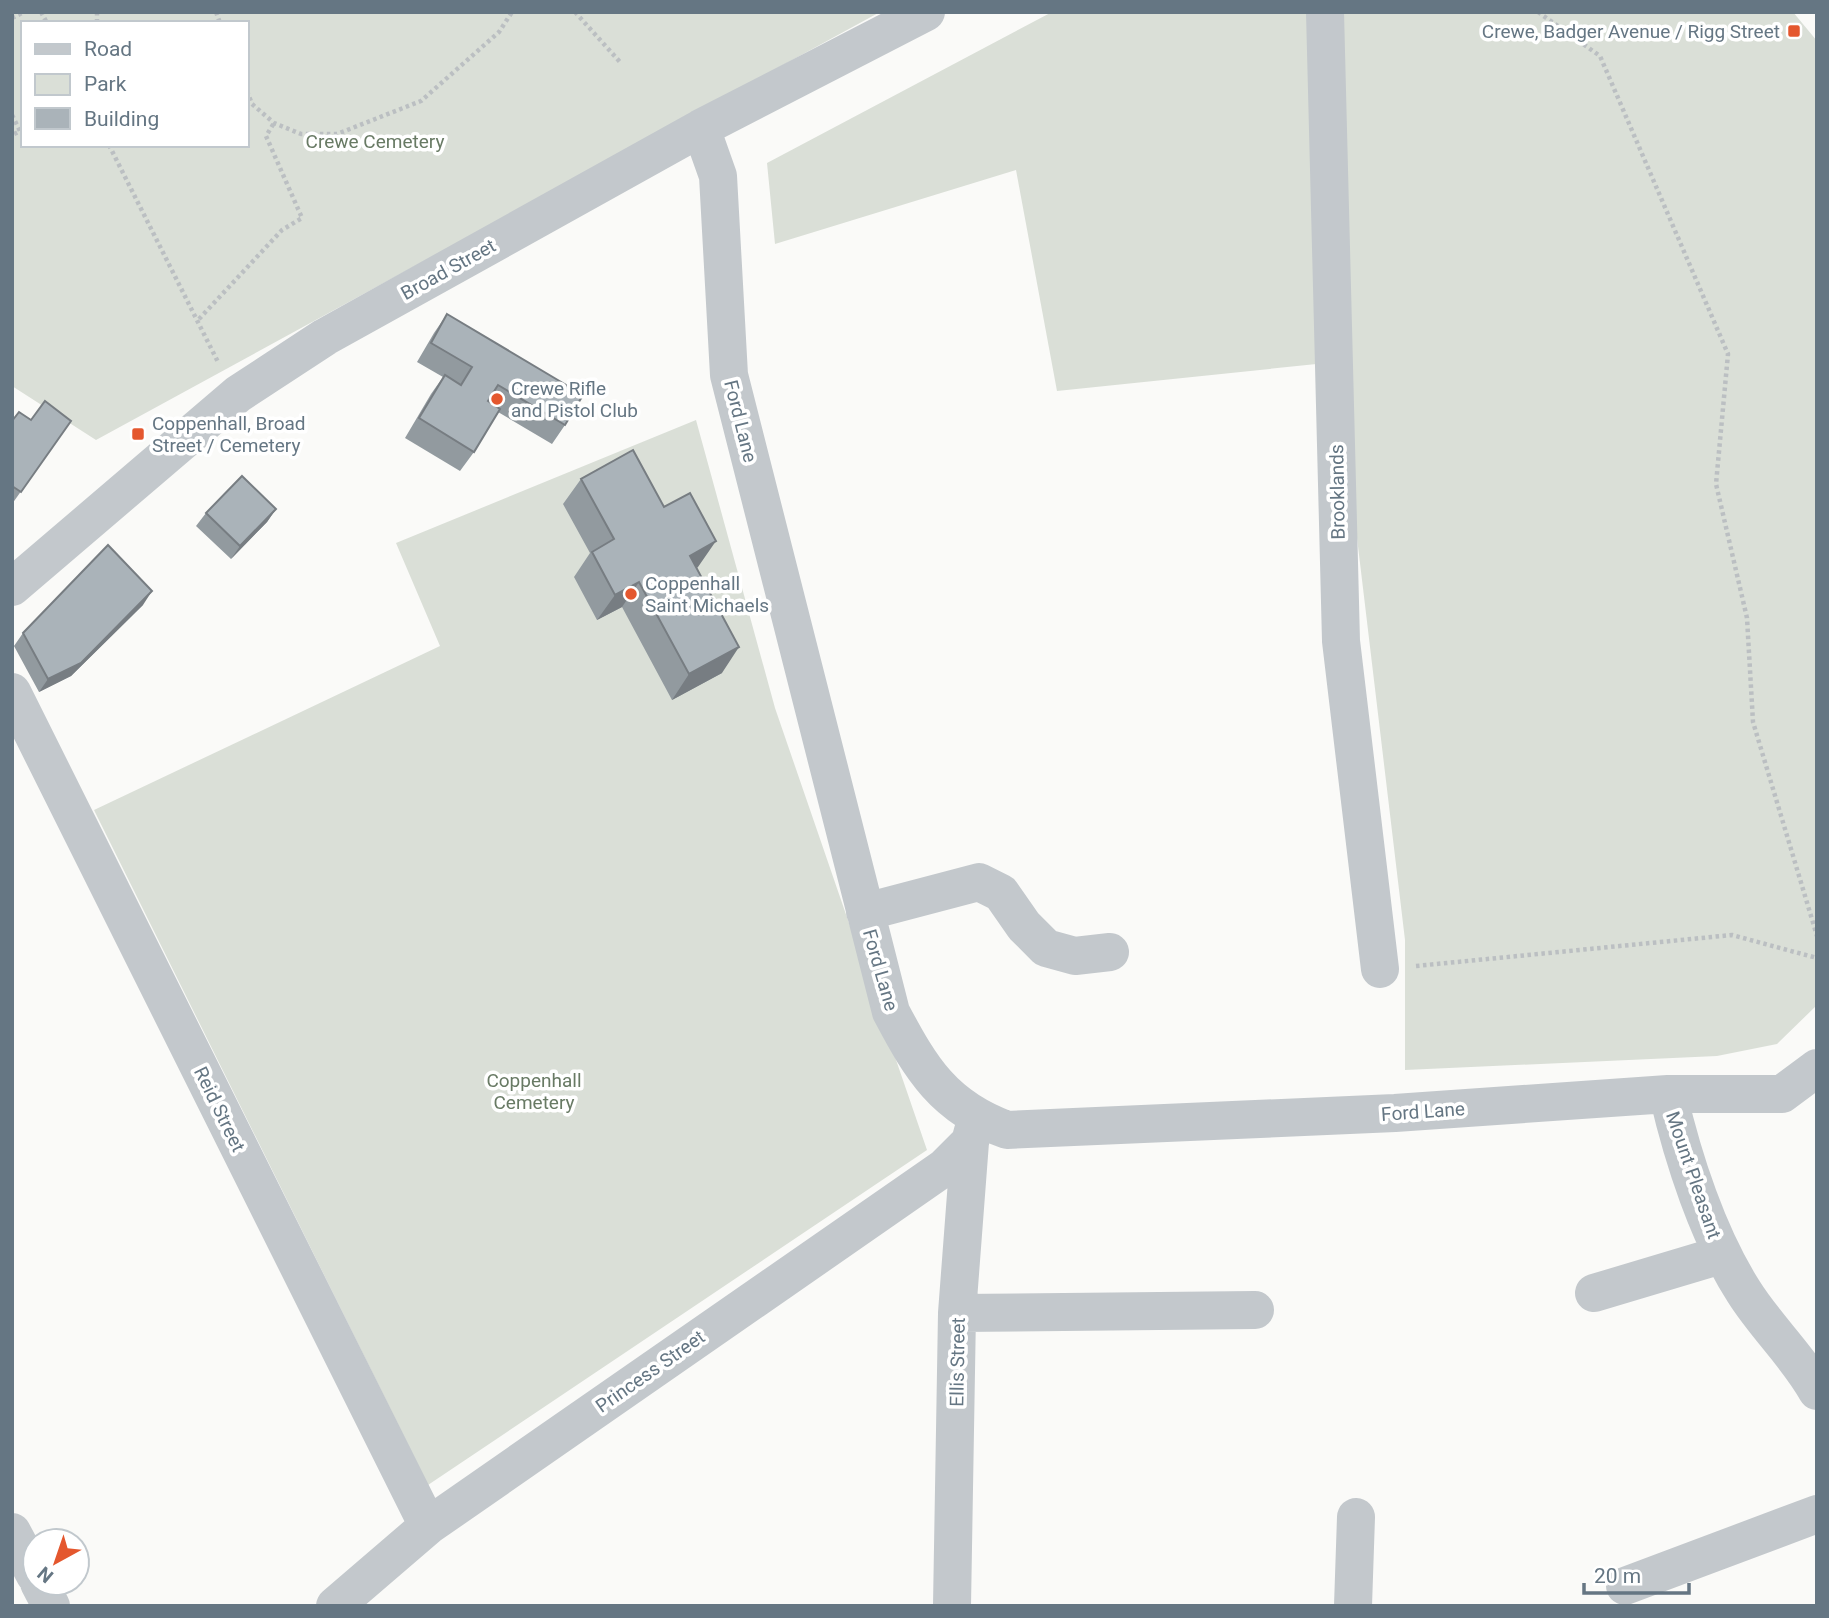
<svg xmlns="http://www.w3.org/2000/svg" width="1829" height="1618" viewBox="0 0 1829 1618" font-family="Roboto,sans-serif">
<rect width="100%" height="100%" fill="#fafaf8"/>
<path fill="#dadfd7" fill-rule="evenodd" d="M12,12H880L96,440L12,386ZM23,23H247V145H23Z
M1052,12H1793L1817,41V1005L1777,1044L1717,1056L1405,1070V940L1336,362L1057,391L1016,170L775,244L767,163Z
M696,420L775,708L927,1150L428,1485L94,810L440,646L396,543Z"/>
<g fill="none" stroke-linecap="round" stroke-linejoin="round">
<path stroke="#bbbfc2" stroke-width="4.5" stroke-dasharray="3.5 3.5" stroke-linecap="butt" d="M41,12L47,23
M97,12V23
M216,12L220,23
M575,12L620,62
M1538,12L1600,56L1728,354L1716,484L1747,618L1753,722L1817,936
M12,18L24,12
M247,91L252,104L274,123L301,134H337L421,101L499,32L512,12
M12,115L20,131L12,135
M109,145L219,364
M199,319L282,230L302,218L266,136L274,123
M1416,966L1732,935L1817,958"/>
<path stroke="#c3c8cc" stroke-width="38" d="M1325,12L1341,641L1380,969
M701,128L718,176L729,375L891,1012C921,1069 944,1107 1007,1130L1395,1113L1668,1094H1782L1817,1068
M12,587L238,394L325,337L701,128L926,12
M12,692L428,1526
M865,912L979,882L1001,893L1024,926L1046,948L1075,956L1110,952
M1668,1094C1683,1159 1708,1236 1744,1292C1766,1327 1797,1355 1817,1391
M1594,1293L1721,1255
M957,1313L1255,1310
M12,1532L35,1575
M39,1583L51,1606
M1625,1586L1817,1514
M335,1606L428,1526L945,1167L970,1142
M952,1606L957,1313L970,1142L973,1131
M1353,1606L1356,1517"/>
</g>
<path fill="#929a9f" d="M447,314L565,425L552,444L498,412L474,452L460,471L405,438L431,394L443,377L417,362L434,333Z
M12,421H71L12,504Z
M581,479L664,507L698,567L696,568L722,673L672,700L622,607L597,620L574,577L590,553L563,504Z
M276,509L267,522L231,559L196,526L206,513Z
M143,605L71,676L39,692L14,646L23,633Z"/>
<path fill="#777d82" d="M276,509L267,522L231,559L240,546Z
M716,541L698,567L672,581L690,556Z
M639,582L622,607L597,620L615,595Z
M152,591L143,605L71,676L39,692L48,679Z
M739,647L722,673L672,700L689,674Z"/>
<path fill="#aab3b9" stroke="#777d82" stroke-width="2" d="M447,314L583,395L565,425L498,385L488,401L500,409L474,452L419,418L445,375L461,385L472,367L431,343Z
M45,401L71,421L21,492L12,486V421L19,412L31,420Z
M633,450L664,507L690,493L716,541L690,556L739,647L689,674L639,582L615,595L592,552L614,539L581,479Z
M242,476L276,509L240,546L206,513Z
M108,545L152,591L81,663L48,679L23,633Z"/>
<g fill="#e4572e" stroke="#fff" stroke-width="2.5">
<rect x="1787" y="24" width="14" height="14" rx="3.5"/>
<circle cx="497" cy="399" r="7"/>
<rect x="131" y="427" width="14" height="14" rx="3.5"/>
<circle cx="631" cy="594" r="7"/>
</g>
<g text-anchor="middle" stroke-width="7" stroke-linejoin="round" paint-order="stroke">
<g font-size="19" fill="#657683" stroke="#fff" text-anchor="start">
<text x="1780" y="38" text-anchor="end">Crewe, Badger Avenue / Rigg Street</text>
<text x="511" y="395">Crewe Rifle<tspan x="511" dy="22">and Pistol Club</tspan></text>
<text x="152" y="430">Coppenhall, Broad<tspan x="152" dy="22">Street / Cemetery</tspan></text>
<text x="645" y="590">Coppenhall<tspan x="645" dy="22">Saint Michaels</tspan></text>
</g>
<g font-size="19" fill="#687a64" stroke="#fff">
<text x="375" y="148">Crewe Cemetery</text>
<text x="534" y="1087">Coppenhall<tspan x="534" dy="22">Cemetery</tspan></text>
</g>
<g font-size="19" fill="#657683" stroke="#fff">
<text transform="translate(448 269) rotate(-29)" y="7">Broad Street</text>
<text transform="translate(741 421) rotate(76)" y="7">Ford Lane</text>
<text transform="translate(1337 492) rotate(-91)" y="7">Brooklands</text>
<text transform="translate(881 970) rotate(74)" y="7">Ford Lane</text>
<text transform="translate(220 1109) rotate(64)" y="7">Reid Street</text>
<text transform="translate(1423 1111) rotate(-4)" y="7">Ford Lane</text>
<text transform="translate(1694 1175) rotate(71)" y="7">Mount Pleasant</text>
<text transform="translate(957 1362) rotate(-89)" y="7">Ellis Street</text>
<text transform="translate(650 1371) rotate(-35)" y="7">Princess Street</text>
</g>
</g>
<rect width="1829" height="1618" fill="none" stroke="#657683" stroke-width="28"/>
<rect x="21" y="21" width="228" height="126" fill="#ffffff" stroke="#c1c8cd" stroke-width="2"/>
<rect x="35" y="44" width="35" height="10" fill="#c3c8cc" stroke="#c1c8cd" stroke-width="2"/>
<text x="84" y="56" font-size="21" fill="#657683">Road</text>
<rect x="35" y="74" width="35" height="21" fill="#dadfd7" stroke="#c1c8cd" stroke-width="2"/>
<text x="84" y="91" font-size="21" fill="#657683">Park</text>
<rect x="35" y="108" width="35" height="21" fill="#aab3b9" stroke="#c1c8cd" stroke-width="2"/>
<text x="84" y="126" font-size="21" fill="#657683">Building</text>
<g transform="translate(56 1562) rotate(220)"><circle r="33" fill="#ffffff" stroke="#c1c8cd" stroke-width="2"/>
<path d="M0-5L12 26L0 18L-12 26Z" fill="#e4572e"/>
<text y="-10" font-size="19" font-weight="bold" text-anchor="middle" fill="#657683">N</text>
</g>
<path d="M1584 1583v10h105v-10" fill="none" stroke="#657683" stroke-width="3.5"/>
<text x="1594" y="1583" font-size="21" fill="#657683" stroke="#ffffff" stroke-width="5" paint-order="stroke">20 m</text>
</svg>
